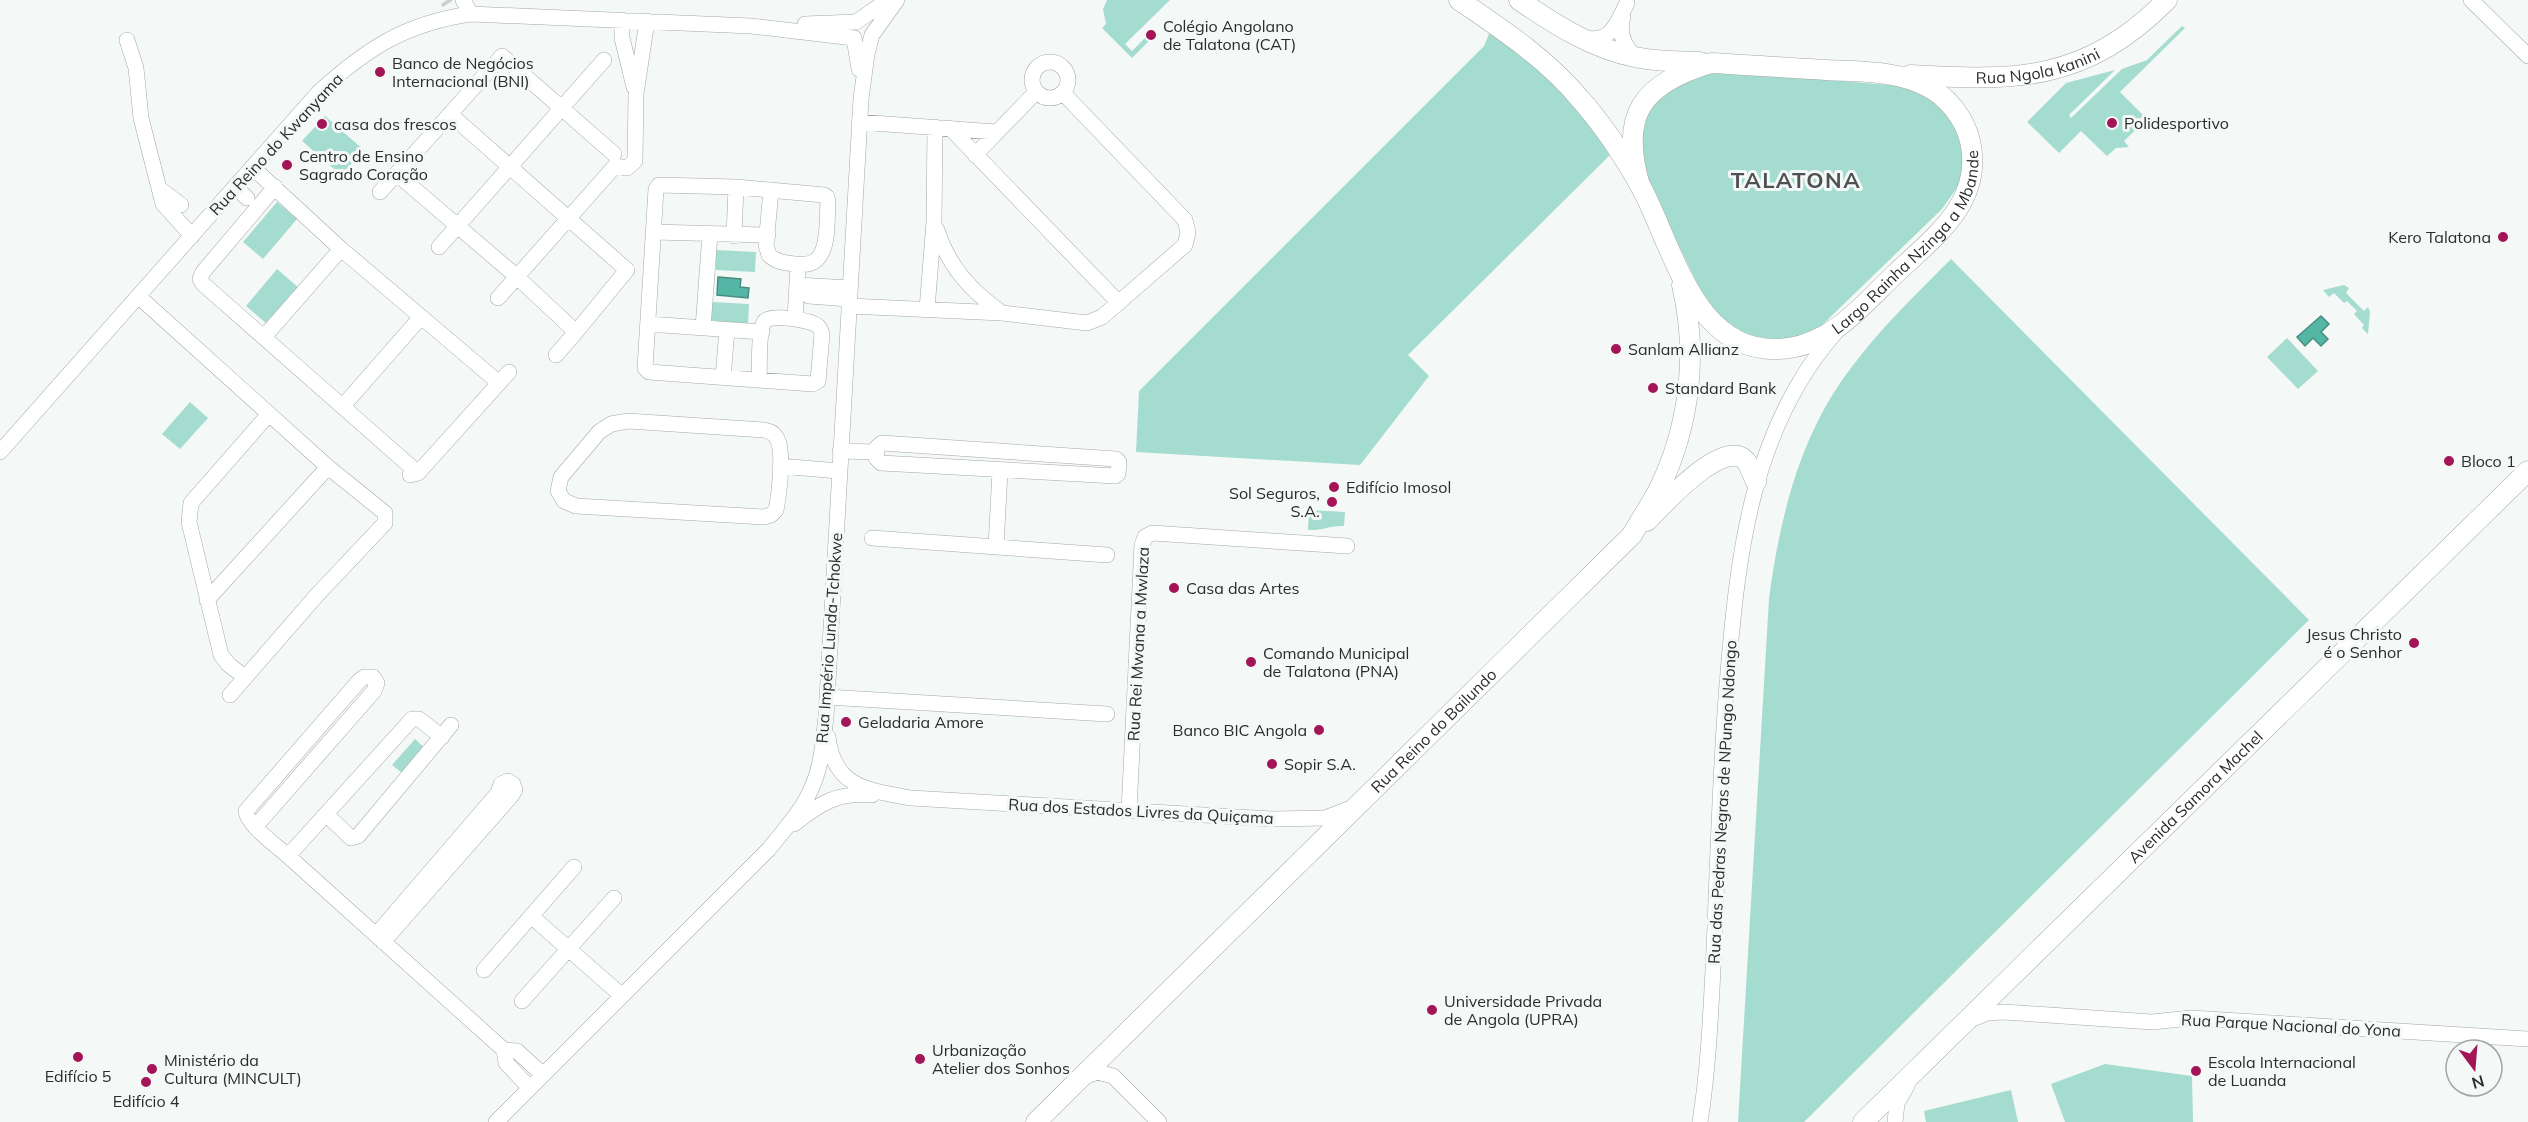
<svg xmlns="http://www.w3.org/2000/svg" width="2528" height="1122" viewBox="0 0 2528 1122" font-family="Mulish,sans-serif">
<rect width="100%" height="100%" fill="#f4f8f7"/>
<path fill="#a5dcd0" d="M1107,0H1170L1125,44L1132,51L1149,34L1153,37L1132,58L1102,28L1106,24L1103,9Z
M2182,26L2185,28L2120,92L2147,119L2124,141L2129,147L2116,148L2107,156L2081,131L2059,153L2027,122L2066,83L2115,70L2069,115L2071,118L2122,69L2147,60Z
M1494,30L1549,74L1614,151L1408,355L1429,376L1360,465L1136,452L1139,391L1484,46L1489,34Z
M1710,70L1901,86L1926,93L1956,123L1964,157L1961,182L1942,209L1817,330L1796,340L1767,341L1743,334L1720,321L1704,298L1640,164L1639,129L1650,104L1676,83Z
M325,116L364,150L341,175L302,141Z
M277,202L297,219L263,259L243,242Z
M716,250L756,252L755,272L716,270Z
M1951,259L2309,620L1804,1122H1738L1769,599C1780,515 1801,431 1854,364C1883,326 1917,293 1951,259Z
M277,269L299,288L267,324L246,306Z
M2344,285L2349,288L2346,293L2364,311L2368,307L2370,312L2368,334L2362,328L2364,325L2354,314L2357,311L2347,301L2344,303L2334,293L2329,297L2323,290Z
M712,302L749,304L748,325L711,322Z
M2287,338L2318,371L2298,389L2267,357Z
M190,402L208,418L180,449L162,434Z
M1309,510L1345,512L1344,526C1330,525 1322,531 1308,530Z
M415,739L428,751L406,776L392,765Z
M2105,1064L2192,1076L2193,1122H2065L2051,1084Z
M2011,1090L2018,1122H1926L1924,1111Z"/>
<path fill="#54b7a5" stroke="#488d81" stroke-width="1.5" d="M718,277L741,279L740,287L749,288L748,298L717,295Z
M2321,316L2329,324L2321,332L2328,339L2321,346L2313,338L2305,346L2297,337Z"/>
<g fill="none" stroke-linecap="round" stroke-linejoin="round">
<path stroke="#cccfce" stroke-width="15" stroke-dasharray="15 8" stroke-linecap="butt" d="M447,0L449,3"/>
<g stroke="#a5a8a7" stroke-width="16">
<path id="minor" d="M463,0L471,14
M2471,0L2528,56
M1623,17C1618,34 1624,47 1637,58
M622,20V38L634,87
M805,24L856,22L888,0
M1584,38C1612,43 1616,24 1627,3
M127,40L136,68L141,118L163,204L192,236
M1032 80a18 18 0 1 1 36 0a18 18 0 1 1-36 0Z
M451,115L627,270L576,332
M859,122L996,132
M950,128L1119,303
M975,155L1036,92
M615,166L627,168L635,161L636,94L647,21
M252,167L341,249L498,382
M398,175L516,276L576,332L556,355
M235,187L247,198
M275,187L203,272L200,279L203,284L418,473
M160,189L181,205
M380,192L502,56L614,154
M937,230C949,267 970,290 1002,313
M654,232L768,235
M734,236L736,187
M439,247L604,60
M797,285L850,288
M138,296L328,467L385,513V523L317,595L230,695
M809,296L849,299
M498,298L615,166
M849,306L1002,313L1087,323L1102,317L1185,245L1188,233L1185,220L1063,93
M927,309L934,222L935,127
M795,319L798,265
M648,324L762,332
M703,328L710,234
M264,337L341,249
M723,377L727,330
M759,379C760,366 758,332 764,322C769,313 811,320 818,326C820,328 821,331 822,334L818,381L813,384L649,372L645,368L656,189L659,185L736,187L824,195L827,197L828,202C826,227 832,270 795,264C785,263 776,262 769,255L766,245L771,190
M343,406L421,317
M628,421L764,430C769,431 773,432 776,437C785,449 779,495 776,510L771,515L764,517L576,506L564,501L558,491L561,477L599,432L611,424Z
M882,443L1116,459L1119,462L1118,474L1115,476L881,463L876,458L877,447Z
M840,451L877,452
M0,452L319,92C366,49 406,23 471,14L751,26L854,38L859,69
M780,466L839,471
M410,475L418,473L509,372
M872,538L1107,555
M996,547L1000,471
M207,600L328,467
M245,677L229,665L221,655L189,522L191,503L269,414
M827,697L1107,714
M828,737C834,788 868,790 911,798L1273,819L1325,818L1351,808
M1129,811L1142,545L1145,537L1152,533L1347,546
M326,814L351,838L358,836L451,725
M794,824C820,803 838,792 872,795
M255,827L374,691L377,683L373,677H364L359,681L246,811C247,825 277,846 288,856L504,1050L517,1051L542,1074
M288,856L412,719H419L442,737
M531,916L621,995
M376,935L498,793L501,784L508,781L513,784L515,790L512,795L383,942
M484,970L574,867
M522,1001L614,898
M1970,1020L1987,1013L2004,1012L2152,1022L2191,1018L2528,1039
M504,1050L506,1063L529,1087
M1082,1078L1097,1072L1113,1076L1159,1122
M496,1122L769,849C784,830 803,810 812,787C822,765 823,740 826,717L861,99L867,54L872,35L897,0
M1700,1122C1709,1065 1711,1007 1714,950C1718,858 1720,766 1728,673C1738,553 1752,428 1835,333
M1895,1122L1897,1103L1907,1086"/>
</g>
<g stroke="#a5a8a7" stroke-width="21">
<g id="major">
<path id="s1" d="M1459,0C1503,30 1547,59 1581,100C1604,126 1623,155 1640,185C1674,247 1695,362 1789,348C1833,342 1864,304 1894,275C1934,237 1984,202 1970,141C1965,119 1948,97 1928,87C1897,70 1860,72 1826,70C1788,68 1750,65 1711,63C1642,84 1619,114 1640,186"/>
<path d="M1519,0C1554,24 1593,49 1635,57C1656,62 1679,61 1700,62"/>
<path id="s2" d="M1910,75C2018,81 2085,82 2167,0"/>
<path d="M1647,521C1662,506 1724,436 1746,461C1750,466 1753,476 1756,482"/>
<path id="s3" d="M1036,1122L1632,535C1641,519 1652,503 1660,487C1690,424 1698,353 1682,285"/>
<path id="s4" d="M1863,1122L2528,471"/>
</g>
</g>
<use href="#minor" stroke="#fff" stroke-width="15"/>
<use href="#major" stroke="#fff" stroke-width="20"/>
</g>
<g fill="#a41558" stroke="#f4f8f7" stroke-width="2">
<circle cx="1151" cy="35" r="6"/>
<circle cx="380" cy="72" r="6"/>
<circle cx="2112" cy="123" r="6"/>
<circle cx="322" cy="124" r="6"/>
<circle cx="287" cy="165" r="6"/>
<circle cx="2503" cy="237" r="6"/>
<circle cx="1616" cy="349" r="6"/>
<circle cx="1653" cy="388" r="6"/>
<circle cx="2449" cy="461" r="6"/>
<circle cx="1334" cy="487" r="6"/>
<circle cx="1332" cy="502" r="6"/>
<circle cx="1174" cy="588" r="6"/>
<circle cx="2414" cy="643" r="6"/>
<circle cx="1251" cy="662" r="6"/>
<circle cx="846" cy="722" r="6"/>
<circle cx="1319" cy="730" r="6"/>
<circle cx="1272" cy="764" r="6"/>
<circle cx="1432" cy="1010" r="6"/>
<circle cx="78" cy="1057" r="6"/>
<circle cx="920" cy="1059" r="6"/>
<circle cx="152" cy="1069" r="6"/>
<circle cx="2196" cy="1071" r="6"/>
<circle cx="146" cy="1082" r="6"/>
</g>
<g text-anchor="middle" stroke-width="6" stroke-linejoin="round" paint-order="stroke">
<g font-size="16" fill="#2b2c2c" stroke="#f4f8f7" text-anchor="start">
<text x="1163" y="32">Colégio Angolano<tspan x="1163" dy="18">de Talatona (CAT)</tspan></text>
<text x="392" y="69">Banco de Negócios<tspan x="392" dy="18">Internacional (BNI)</tspan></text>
<text x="2124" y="129">Polidesportivo</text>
<text x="334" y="130">casa dos frescos</text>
<text x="299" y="162">Centro de Ensino<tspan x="299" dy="18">Sagrado Coração</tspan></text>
<text x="2491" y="243" text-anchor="end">Kero Talatona</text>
<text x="1628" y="355">Sanlam Allianz</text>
<text x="1665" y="394">Standard Bank</text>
<text x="2461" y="467">Bloco 1</text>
<text x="1346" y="493">Edifício Imosol</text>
<text x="1320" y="499" text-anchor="end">Sol Seguros,<tspan x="1320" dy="18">S.A.</tspan></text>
<text x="1186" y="594">Casa das Artes</text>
<text x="2402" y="640" text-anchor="end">Jesus Christo<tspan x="2402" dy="18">é o Senhor</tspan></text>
<text x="1263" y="659">Comando Municipal<tspan x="1263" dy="18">de Talatona (PNA)</tspan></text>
<text x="858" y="728">Geladaria Amore</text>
<text x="1307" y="736" text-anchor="end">Banco BIC Angola</text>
<text x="1284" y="770">Sopir S.A.</text>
<text x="1444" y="1007">Universidade Privada<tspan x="1444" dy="18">de Angola (UPRA)</tspan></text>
<text x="932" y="1056">Urbanização<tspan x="932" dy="18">Atelier dos Sonhos</tspan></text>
<text x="164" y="1066">Ministério da<tspan x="164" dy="18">Cultura (MINCULT)</tspan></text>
<text x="2208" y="1068">Escola Internacional<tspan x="2208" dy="18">de Luanda</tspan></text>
<text x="78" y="1082" text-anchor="middle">Edifício 5</text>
<text x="146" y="1107" text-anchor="middle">Edifício 4</text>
</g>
<g font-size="16" fill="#2b2c2c" stroke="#f4f8f7">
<text dy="6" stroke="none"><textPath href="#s2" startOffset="129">Rua Ngola kanini</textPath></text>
<text transform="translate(276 144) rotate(-47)" y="6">Rua Reino do Kwanyama</text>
<text dy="6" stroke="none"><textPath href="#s1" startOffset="668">Largo Rainha Nzinga a Mbande</textPath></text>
<text transform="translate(829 638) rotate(-86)" y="6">Rua Império Lunda-Tchokwe</text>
<text transform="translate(1138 644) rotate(-87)" y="6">Rua Rei Mwana a Mwlaza</text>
<text dy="6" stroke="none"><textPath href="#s3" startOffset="558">Rua Reino do Bailundo</textPath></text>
<text dy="6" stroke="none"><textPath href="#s4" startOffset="465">Avenida Samora Machel</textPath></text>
<text transform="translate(1722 802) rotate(-87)" y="6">Rua das Pedras Negras de NPungo Ndongo</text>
<text transform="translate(1141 811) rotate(3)" y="6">Rua dos Estados Livres da Quiçama</text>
<text transform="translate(2291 1025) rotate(3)" y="6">Rua Parque Nacional do Yona</text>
</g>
<g font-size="22" font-weight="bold" letter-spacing="1.5" fill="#4e5151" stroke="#f4f8f7">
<text x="1796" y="188">TALATONA</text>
</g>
</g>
<g transform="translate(2474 1068) rotate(164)"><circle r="28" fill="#f4f8f7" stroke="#a4a6a6" stroke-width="1.5"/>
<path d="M0-4.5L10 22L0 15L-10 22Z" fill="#a41558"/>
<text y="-9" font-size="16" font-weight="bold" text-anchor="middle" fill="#2b2c2c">N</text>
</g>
</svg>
